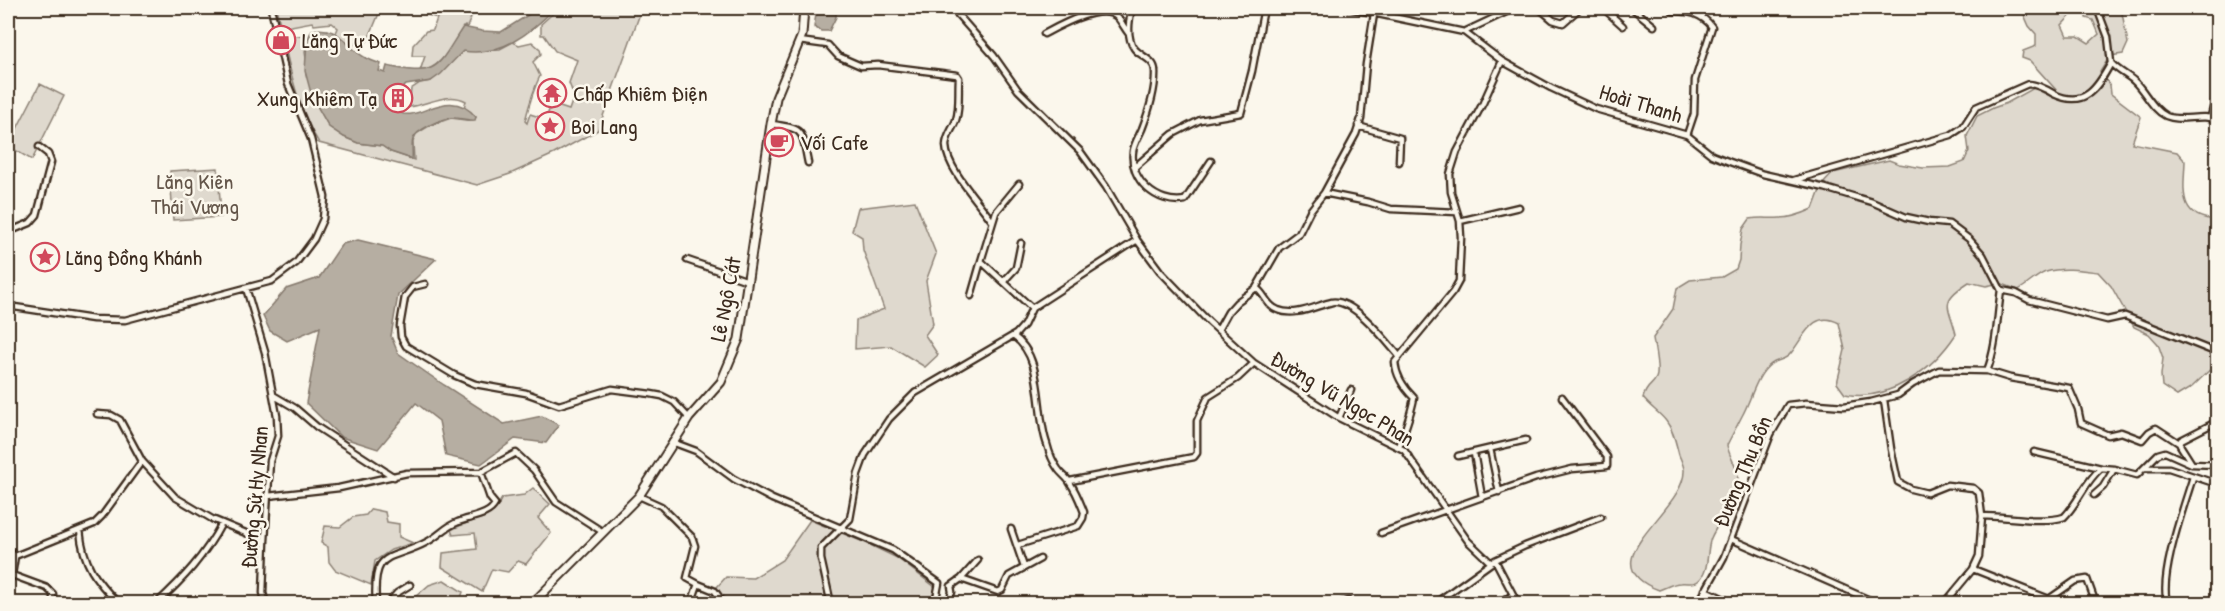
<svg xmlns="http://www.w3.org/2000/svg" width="2225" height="611" viewBox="0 0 2225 611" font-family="'Patrick Hand',sans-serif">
<rect width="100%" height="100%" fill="#fbf7ec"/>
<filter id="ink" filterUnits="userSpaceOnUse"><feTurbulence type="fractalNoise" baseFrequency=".0167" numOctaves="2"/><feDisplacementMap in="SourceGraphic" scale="12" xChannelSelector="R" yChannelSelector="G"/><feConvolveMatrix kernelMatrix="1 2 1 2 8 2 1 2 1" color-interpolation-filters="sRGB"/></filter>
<g filter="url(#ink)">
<path fill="#dfd9ce" stroke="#8d8276" stroke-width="1.5" d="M276,8H369L380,11L368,40L364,44L357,40L352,47L336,33L338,28L332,23L314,25L312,22L281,28Z
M427,8H475L467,27L465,26C452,43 443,69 420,71L425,56H412L413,45L426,31L433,30L437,18L425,14Z
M559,8H642L598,130L554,154L510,174L477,185L319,143C299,111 291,75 283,38L305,35L307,40L305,52L312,97L329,127L344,137L358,143L382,146L391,152L414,160L413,142L416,134L429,126L451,118L472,121L476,117L464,107L466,101C448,91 428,105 409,107L411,89L420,83L431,81L463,51L500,49L513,42L519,45L532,42L540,49L541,54L533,62L540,76C533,90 529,105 525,121L527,123L530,114L546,119L551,104L569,110L574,96L569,83L577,60L555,51L544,35H541V24Z
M2021,8H2070L2074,12L2062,25L2067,36H2078L2089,43L2099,34L2093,20L2086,18L2087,8H2121L2128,43L2123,54L2110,56L2100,72L2110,85L2111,94L2141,117L2132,143L2177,152L2185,161C2184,190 2177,218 2217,220V363L2192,387L2177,396L2162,386L2161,375L2163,358L2158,344L2149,334L2134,327L2111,286L2098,272C2082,270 2062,267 2046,272C2038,274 2027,286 2018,290L2000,283L1986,286L1969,282C1938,302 1949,305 1956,334C1933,369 1889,403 1845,394L1837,383L1845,350L1839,323C1813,309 1804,337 1791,353C1785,361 1778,359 1771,364C1756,375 1751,400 1742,416C1737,426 1732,435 1727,445C1729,457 1738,467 1738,479C1739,501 1719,519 1711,538C1706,550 1710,572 1698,581C1693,585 1687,582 1680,583C1673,583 1665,588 1659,590C1584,562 1687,511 1684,469C1683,464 1681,460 1679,455C1676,444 1674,431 1666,421C1660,413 1650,407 1643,398C1647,384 1652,387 1656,378C1660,371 1654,346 1653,338L1673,309L1677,288L1690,280L1722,277L1736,269L1739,260L1740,245L1743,229L1750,219C1761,217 1769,219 1780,218C1792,218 1802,214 1813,209L1822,185L1833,173L1889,160L1899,164L1923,168L1950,167L1964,162L1969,151L1967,136L1977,116L1993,108L2007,103L2034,88L2054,98L2057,91L2030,61L2022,58L2023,51L2036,46V34L2029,26Z
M40,84L64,96L32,160L8,146Z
M218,168L221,217L173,220L170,171Z
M915,201L936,254L926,281L933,324L925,335L938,355L925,367L891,346L855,349L856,320L884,309L863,250L862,237L852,231L858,208Z
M533,488L550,504L538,518L551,533L526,564L518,561L508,572L492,569L482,592L442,567L443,553L477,549L475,533L453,535L451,530C475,517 489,524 502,498L524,495Z
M371,509L385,512L387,522L399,524V537L413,543L391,550L375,561L371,585L335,570L329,562L328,547L321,543L325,526L340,527L353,517L366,515Z
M810,520L866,543L897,558L935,587L932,603L709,604L717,587L726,577L753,578L782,560Z
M444,580L463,592L459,603H408L429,585Z"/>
<path fill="#b6aea2" stroke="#85796d" stroke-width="1.5" d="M539,8H555C530,34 500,57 463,51L441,74L431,81L406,85L402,89L395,87L389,104L395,106L396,110C416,128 447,82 476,117L475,120C467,121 459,117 451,118C441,119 417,129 413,139C411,145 413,153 412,159L391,152L382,146L358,143L344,137L329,127L312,97L305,71L307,40L312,30C339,25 344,45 364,57C369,60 376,62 381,64L379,71L385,73L387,66C440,77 436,68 463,27L482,31L501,32Z
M817,8H836V17L829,31H821L814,27Z
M358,240L436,259L398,295L391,336L398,353L444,385L504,424L542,416L559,425L546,443L515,439L481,464L446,456L439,421L416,403L378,449L341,437L306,403L320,327L287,341L270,331L263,316L286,289L319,278L342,244Z"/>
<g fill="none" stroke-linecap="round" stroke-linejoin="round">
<g stroke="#3b2a1e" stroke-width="9">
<path id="street" d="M952,8L994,56L1018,90L1080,151L1106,187L1137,240L1160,271L1209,322L1254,363L1339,418L1404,450L1468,541L1491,563L1495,560L1518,604
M1132,8C1129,20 1126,37 1134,48C1139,56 1155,59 1155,71C1156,90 1149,111 1142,129C1139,136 1134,144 1133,151C1129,180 1157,205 1185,200L1211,161
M1349,8L1464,32L1502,61L1551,88L1596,109L1687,135L1712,155L1730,162L1763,174L1825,188L1872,202L1906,217L1929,222L1949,224L1969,239L1983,255L2001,290
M1539,8L1553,20L1563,23L1580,8
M1603,8L1623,26
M1632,8L1654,26
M2097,8L2108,37L2111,63C2118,71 2126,74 2134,81C2145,91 2152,109 2166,116C2182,123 2203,112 2218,121
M1673,11C1688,11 1702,13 1712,27L1695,80L1694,114L1687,135
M1464,32L1515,8
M1044,34C1059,26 1103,1 1118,18C1122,23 1125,29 1129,34
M799,41L828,45L838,56L861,66L878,65L957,75L959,78C958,92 960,108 956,120C953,129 946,136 946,146C947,169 979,202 992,221
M2211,116L2218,87
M771,124C806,129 801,130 808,163
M1358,126L1400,138L1399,162
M1135,167L1173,134L1200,120L1241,113L1252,71L1264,8
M1794,180L1951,135L1963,127L1976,107L2028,84C2037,84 2046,89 2054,94C2085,109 2098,87 2111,63
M1019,184L996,212L981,261L1032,308
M1324,193L1368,202L1391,209L1457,212
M1460,221L1519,207
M8,232L30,223L37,215L51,162L48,154L39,147
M687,260L748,281
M1004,281L1016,268L1021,243
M425,284L413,287L405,297L400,326L401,337L406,346L454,375L475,384L526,393L559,405L612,389L651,394L662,396L674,402L689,418
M246,288L265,352L277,416L278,436L270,461L265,541L263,593L266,604
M1256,288C1265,293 1266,306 1278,310C1296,317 1315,306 1332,302C1354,299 1386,341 1399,356
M2001,290L2016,293L2029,300L2107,320L2125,316L2210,350L2218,349
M971,296L981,261
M8,306L93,319L125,320L272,281L296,263L314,239L323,219L325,197L311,139L288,84L271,8
M1218,330L1228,312L1237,302L1256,288L1279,248L1299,233L1310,211L1324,193L1356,134L1361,119L1366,64L1374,14
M1013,336C1045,357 1035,412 1047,444C1049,452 1053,462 1058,469C1061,474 1067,477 1070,483C1076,491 1080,502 1084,512L1083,518L1078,526L1018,545
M1987,371L2010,378L2069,388L2078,409L2081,423L2108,435L2121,432L2142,440L2149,432L2156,428L2179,443
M273,395L295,408L317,427L394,477
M1884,400L1891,449L1898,482L1911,489L1927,493L1947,485L1973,488L1979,493L1982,516L1979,556L1973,569L1944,604
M97,414L111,415L120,420L142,461L175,497L212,519L265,541
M1339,418L1351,390
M672,442L696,451L734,479L772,499L893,550L939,583L935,604
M1399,446C1405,430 1411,414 1414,398C1404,388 1396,377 1395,362L1453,292L1459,281L1461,237L1460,221L1451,192L1450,174L1457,152L1483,103L1502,61
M1490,449L1499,492
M2034,452L2101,468L2114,469
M1474,453L1482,497
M1458,456L1526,440
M2192,464L2180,445L2181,440L2218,421
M2145,468H2169L2211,482H2218
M1070,481L1194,457L1197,453V421L1208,397L1238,378L1254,363
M2094,495L2103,487L2114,469L2137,475L2158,454L2165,452L2192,464L2218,465
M268,496L339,488L407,473L481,472L516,453L534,470L556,502L603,532
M639,496L661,506L692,537L695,546L687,578L698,584L691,604
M1982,516C2006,516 2043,524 2064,517C2080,501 2083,484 2101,468
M1011,529L1024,567
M80,530C83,564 95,580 119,604
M1381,533L1536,478L1572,469L1607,466V457L1562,397
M1731,539L1879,604
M8,550L15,556
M15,556L94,524L102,516L142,461
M1495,560L1525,546L1601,517
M1973,569L2049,599L2075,581L2087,579L2096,604
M12,575L47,588L53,594V604
M961,579L998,592L1002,590L1009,576L1040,559
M8,582L12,575L15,556
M698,584L715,591L724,604
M951,586L961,579L978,560
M1705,590L1735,604
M156,604C184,578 204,557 222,523
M376,604C372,547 390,562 427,542C439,536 446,526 458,522C470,517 489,516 495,504L490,498L481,472
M388,604L397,593L410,585
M831,604L821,559V548L850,519L858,474L865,455L889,419L915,393L1016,334L1024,325L1032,308L1137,240
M948,604L952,592L951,586
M1338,604L1348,601
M1434,604L1491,563
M1494,604L1513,596
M1698,604L1724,557L1771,434L1788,405L1806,403L1844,406L1871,402L1898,395L1913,384L1939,370L1987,371C1997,346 1997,317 2001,290
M2168,604C2157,581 2185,503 2193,477"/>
</g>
<g stroke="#3b2a1e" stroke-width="11">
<path id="secondary" d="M532,604L639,496L689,418L721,382L739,339L771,124L776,98L802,35L804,8"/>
</g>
<use href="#street" stroke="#fbf7ec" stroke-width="4.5"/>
<use href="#secondary" stroke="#fbf7ec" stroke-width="7"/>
</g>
</g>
<defs>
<g id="shop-ring" transform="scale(1.5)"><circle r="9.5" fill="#fbf7ec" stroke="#d1495b" stroke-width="1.5"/><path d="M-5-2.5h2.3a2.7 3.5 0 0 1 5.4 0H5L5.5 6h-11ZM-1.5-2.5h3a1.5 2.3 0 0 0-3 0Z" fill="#d1495b"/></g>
<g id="temple-ring" transform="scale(1.5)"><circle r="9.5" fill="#fbf7ec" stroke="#d1495b" stroke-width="1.5"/><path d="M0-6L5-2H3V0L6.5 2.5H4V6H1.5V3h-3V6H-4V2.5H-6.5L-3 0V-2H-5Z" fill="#d1495b"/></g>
<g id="building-ring" transform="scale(1.5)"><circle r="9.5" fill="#fbf7ec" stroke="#d1495b" stroke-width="1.5"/><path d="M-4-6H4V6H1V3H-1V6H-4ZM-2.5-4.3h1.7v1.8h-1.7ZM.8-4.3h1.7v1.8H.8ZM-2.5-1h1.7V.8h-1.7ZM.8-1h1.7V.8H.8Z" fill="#d1495b"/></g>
<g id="sight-ring" transform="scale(1.5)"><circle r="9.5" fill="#fbf7ec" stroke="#d1495b" stroke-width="1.5"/><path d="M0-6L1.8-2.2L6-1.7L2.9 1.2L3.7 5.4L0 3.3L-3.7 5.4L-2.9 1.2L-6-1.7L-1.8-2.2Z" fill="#d1495b"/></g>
<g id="cafe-ring" transform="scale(1.5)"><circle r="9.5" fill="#fbf7ec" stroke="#d1495b" stroke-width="1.5"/><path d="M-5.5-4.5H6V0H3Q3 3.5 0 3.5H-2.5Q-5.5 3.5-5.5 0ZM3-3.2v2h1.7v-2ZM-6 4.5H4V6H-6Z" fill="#d1495b"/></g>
</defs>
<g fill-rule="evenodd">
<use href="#shop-ring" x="281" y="40"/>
<use href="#temple-ring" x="552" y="93"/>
<use href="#building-ring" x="398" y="98"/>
<use href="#sight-ring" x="550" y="126"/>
<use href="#cafe-ring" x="779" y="142"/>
<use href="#sight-ring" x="45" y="257"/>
</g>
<g text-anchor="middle" stroke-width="5" stroke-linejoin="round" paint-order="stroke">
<g font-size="22" fill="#3b2a1e" stroke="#fbf7ec" text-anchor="start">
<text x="302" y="48">Lăng Tự Đức</text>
<text x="573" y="101">Chấp Khiêm Điện</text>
<text x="377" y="106" text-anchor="end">Xung Khiêm Tạ</text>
<text x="571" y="134">Boi Lang</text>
<text x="800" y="150">Vối Cafe</text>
<text x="66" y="265">Lăng Đồng Khánh</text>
</g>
<g font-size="22" fill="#3b2a1e" stroke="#fbf7ec">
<text transform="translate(1641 103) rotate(17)" y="8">Hoài Thanh</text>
<text transform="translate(725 299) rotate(-79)" y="8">Lê Ngô Cát</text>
<text transform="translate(1343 398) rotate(31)" y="8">Đường Vũ Ngọc Phan</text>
<text transform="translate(1742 471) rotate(-67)" y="8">Đường Thu Bồn</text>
<text transform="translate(254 497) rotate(-85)" y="8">Đường Sử Hy Nhan</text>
</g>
<g font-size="22" fill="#64564a" stroke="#fbf7ec">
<text x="195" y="189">Lăng Kiên<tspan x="195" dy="25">Thái Vương</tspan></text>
</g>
</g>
<rect width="2225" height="611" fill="none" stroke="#fbf7ec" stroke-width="30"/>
<rect x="15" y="15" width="2195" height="581" fill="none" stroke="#3b2a1e" stroke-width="2" filter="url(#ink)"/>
</svg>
